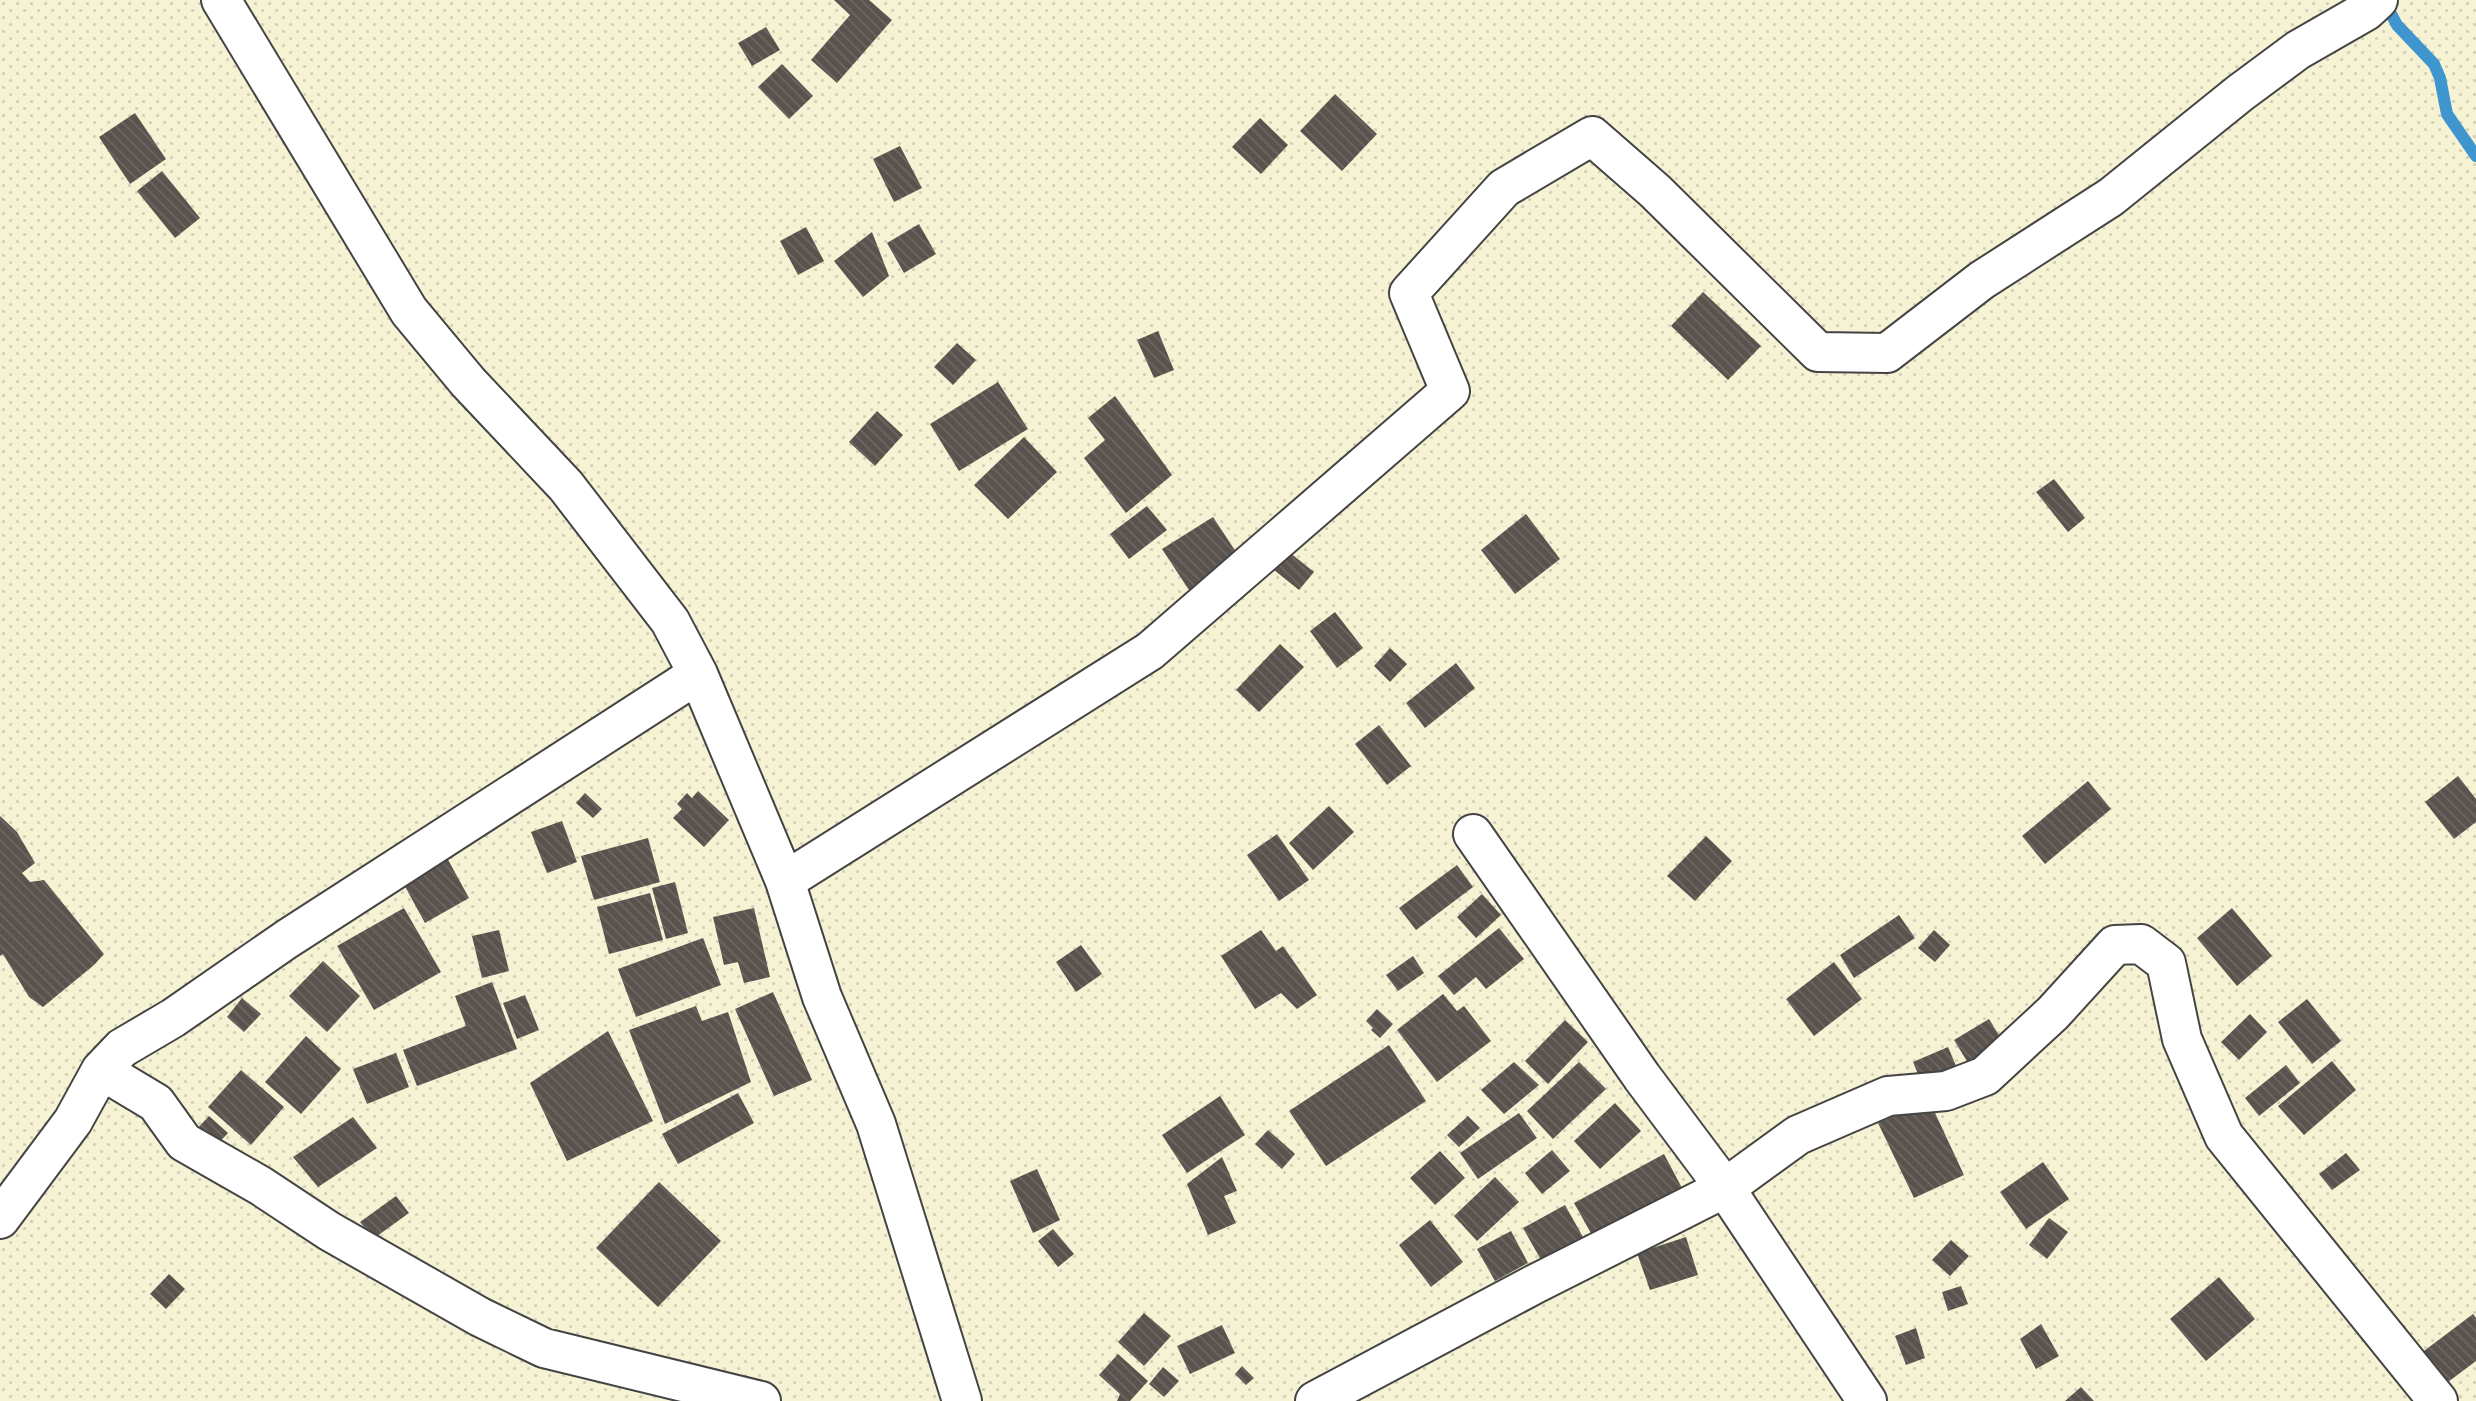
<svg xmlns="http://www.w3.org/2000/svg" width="2476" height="1401" viewBox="0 0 2476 1401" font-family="'Crimson Pro',serif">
<defs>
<pattern id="farmland-dots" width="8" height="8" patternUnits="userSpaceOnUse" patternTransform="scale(1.75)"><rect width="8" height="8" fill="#f6f3d4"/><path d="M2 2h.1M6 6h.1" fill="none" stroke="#d2cfb5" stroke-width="1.8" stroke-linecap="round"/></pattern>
<pattern id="building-back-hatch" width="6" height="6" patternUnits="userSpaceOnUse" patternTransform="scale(1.75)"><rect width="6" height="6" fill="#5a524d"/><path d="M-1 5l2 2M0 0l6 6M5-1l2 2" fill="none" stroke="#6d6662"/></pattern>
</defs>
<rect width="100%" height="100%" fill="#fffdf5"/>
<path fill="url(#farmland-dots)" d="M0,0H2476V1401H0Z"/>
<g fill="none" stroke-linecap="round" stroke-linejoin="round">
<path stroke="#3f96cf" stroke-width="12" d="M2380,3L2390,12L2397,25L2434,64L2440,78L2447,114L2476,156"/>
</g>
<path fill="url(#building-back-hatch)" d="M834,0H869L892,20L837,83L811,60L850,15Z
M766,27L780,50L752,66L738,43Z
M782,64L813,96L789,119L758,87Z
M1335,94L1377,134L1342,171L1300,131Z
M135,113L166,159L130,184L99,137Z
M1260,118L1288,145L1261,174L1232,147Z
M900,146L922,188L894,202L873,159Z
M162,171L200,218L175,238L137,191Z
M919,224L936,254L904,273L887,243Z
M806,227L824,261L798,275L780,241Z
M872,232L889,276L863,297L834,261Z
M1703,292L1761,346L1728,380L1671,326Z
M1158,331L1174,370L1154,378L1137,340Z
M957,343L976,360L953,385L934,367Z
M998,382L1028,429L959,471L930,424Z
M1115,396L1172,475L1126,513L1084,458L1105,440L1088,418Z
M877,411L903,435L875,466L849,442Z
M1024,437L1057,472L1008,519L974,485Z
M2054,479L2085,518L2068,532L2036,492Z
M1147,506L1167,530L1129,559L1110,534Z
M1526,514L1560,559L1515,594L1481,550Z
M1213,517L1240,558L1189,590L1162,549Z
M1289,552L1314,572L1299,590L1274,570Z
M1335,612L1363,648L1337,668L1310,631Z
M1280,644L1304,667L1259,712L1236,690Z
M1390,648L1407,664L1390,682L1374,666Z
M1456,663L1475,688L1425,728L1406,703Z
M1379,725L1411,766L1387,785L1355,744Z
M2458,776L2476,799V822L2454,839L2425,802Z
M2088,781L2111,809L2045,864L2022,836Z
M698,791L729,820L704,847L673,818L682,809L677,804L687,793L692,798Z
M585,793L602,809L593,818L576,803Z
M1329,806L1354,832L1313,870L1289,843Z
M0,816L17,832L35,863L22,873L30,882L44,880L104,954L94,965L43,1007L29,997L3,954L0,956Z
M562,821L577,862L547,873L531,832Z
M1277,834L1309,880L1279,901L1247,855Z
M1706,836L1732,861L1695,901L1667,876Z
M648,838L660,882L594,900L581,856Z
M446,856L469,898L425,923L402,881Z
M1457,865L1473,887L1416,930L1399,908Z
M675,882L688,933L666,939L652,888Z
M650,893L663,940L609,954L597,907Z
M1482,894L1501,915L1476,938L1457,917Z
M404,908L441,972L374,1010L337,946Z
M754,908L770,977L744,983L738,962L724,965L713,917Z
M2232,908L2272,956L2237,986L2197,938Z
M1899,915L1915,938L1854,978L1840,955Z
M1499,928L1524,959L1486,989L1476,977L1454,995L1438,976Z
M499,930L509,971L482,978L472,936Z
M1261,930L1276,951L1283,946L1317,995L1297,1009L1281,993L1255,1009L1221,956Z
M1934,930L1950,945L1935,962L1918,948Z
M703,938L721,985L636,1017L618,969Z
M1081,945L1102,974L1076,992L1056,962Z
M1413,956L1424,973L1398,991L1386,975Z
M323,961L360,996L327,1032L289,996Z
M1834,962L1862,999L1814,1036L1786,999Z
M492,982L517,1049L417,1086L403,1050L466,1026L455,996Z
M773,992L812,1080L774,1096L735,1009Z
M1443,994L1457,1011L1464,1006L1491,1041L1437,1082L1397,1030Z
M525,995L539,1030L517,1039L503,1003Z
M242,998L261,1014L244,1032L227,1017Z
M2307,999L2341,1041L2312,1064L2278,1022Z
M696,1006L702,1021L728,1012L751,1082L665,1124L629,1030Z
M1377,1009L1393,1024L1380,1038L1371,1030L1373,1028L1366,1021Z
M2250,1014L2267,1032L2239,1060L2221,1042Z
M1989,1019L2008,1050L1973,1071L1954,1040Z
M1565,1020L1588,1042L1548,1084L1525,1061Z
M608,1031L653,1121L567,1161L530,1083Z
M306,1036L341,1069L301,1114L265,1082Z
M1389,1045L1426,1101L1326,1166L1289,1111Z
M1948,1047L1960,1075L1925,1091L1913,1062Z
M396,1053L409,1087L367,1104L353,1069Z
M2332,1061L2356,1090L2304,1135L2278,1106Z
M1514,1062L1539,1085L1504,1114L1481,1090Z
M1579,1062L1606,1089L1553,1139L1527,1111Z
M2286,1065L2300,1083L2259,1116L2245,1098Z
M241,1070L284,1107L251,1145L208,1107Z
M738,1093L754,1123L678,1164L662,1134Z
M1220,1096L1245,1135L1187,1173L1162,1135Z
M1929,1100L1964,1175L1914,1198L1878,1123Z
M1615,1103L1641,1131L1600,1169L1574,1141Z
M1519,1113L1537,1138L1478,1179L1460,1153Z
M209,1116L228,1133L214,1148L195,1131Z
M1468,1116L1480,1128L1459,1147L1447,1135Z
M353,1117L377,1148L318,1187L293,1157Z
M1268,1130L1295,1154L1282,1169L1255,1144Z
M1552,1150L1570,1171L1542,1194L1525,1173Z
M1440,1151L1465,1178L1435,1205L1410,1178Z
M2346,1153L2360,1170L2332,1190L2319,1174Z
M1664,1154L1682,1188L1592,1235L1574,1203Z
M1222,1157L1237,1191L1224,1196L1236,1223L1208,1235L1187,1184Z
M2043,1162L2069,1199L2026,1229L2000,1192Z
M1037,1169L1060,1220L1033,1233L1010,1181Z
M1495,1177L1519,1202L1477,1241L1454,1216Z
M659,1182L721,1241L658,1307L596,1248Z
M396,1196L409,1213L373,1239L360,1222Z
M1565,1205L1583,1237L1541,1260L1523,1228Z
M2049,1218L2068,1232L2047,1259L2029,1245Z
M1430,1220L1463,1262L1431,1287L1399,1245Z
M1053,1229L1074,1254L1058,1267L1038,1241Z
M1511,1231L1528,1263L1495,1281L1477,1249Z
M1686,1237L1698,1275L1650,1290L1637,1253Z
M1951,1240L1969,1256L1950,1276L1932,1260Z
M169,1274L185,1289L166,1309L150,1294Z
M2219,1277L2255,1319L2206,1361L2170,1319Z
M1961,1286L1968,1304L1948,1311L1942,1292Z
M1144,1313L1171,1336L1144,1366L1118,1342Z
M2473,1314L2476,1318V1361L2444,1385L2420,1354Z
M2041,1324L2059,1356L2036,1369L2020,1339Z
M1222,1325L1235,1353L1190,1374L1177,1346Z
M1916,1328L1925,1358L1906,1365L1895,1336Z
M1118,1354L1148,1381L1130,1401H1117L1120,1394L1099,1375Z
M1242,1366L1254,1378L1246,1385L1235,1374Z
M1163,1367L1179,1381L1164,1397L1149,1384Z
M2081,1387L2094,1401H2065Z"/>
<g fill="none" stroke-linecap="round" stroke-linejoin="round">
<g stroke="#444" stroke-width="42">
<path id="street" d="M221,0L409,311L468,382L566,486L670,621L698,674L785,881L822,997L876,1124L962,1401
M1473,834L1642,1077L1725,1188L1867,1401
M785,881L1150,651L1450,391L1409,293L1504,188L1592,136L1655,191L1818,352L1887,353L1982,280L2111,197L2240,93L2298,50L2366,11L2378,0
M101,1070L122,1048L173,1018L287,939L698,674
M0,1219L73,1121L101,1070L156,1103L184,1142L261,1186L329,1231L480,1317L544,1348L761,1401
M1315,1401L1535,1284L1725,1188L1798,1135L1888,1096L1946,1091L1985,1076L2053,1013L2115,945L2141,944L2166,963L2182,1039L2224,1136L2438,1401"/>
</g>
<use href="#street" stroke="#fff" stroke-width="38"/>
</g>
</svg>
